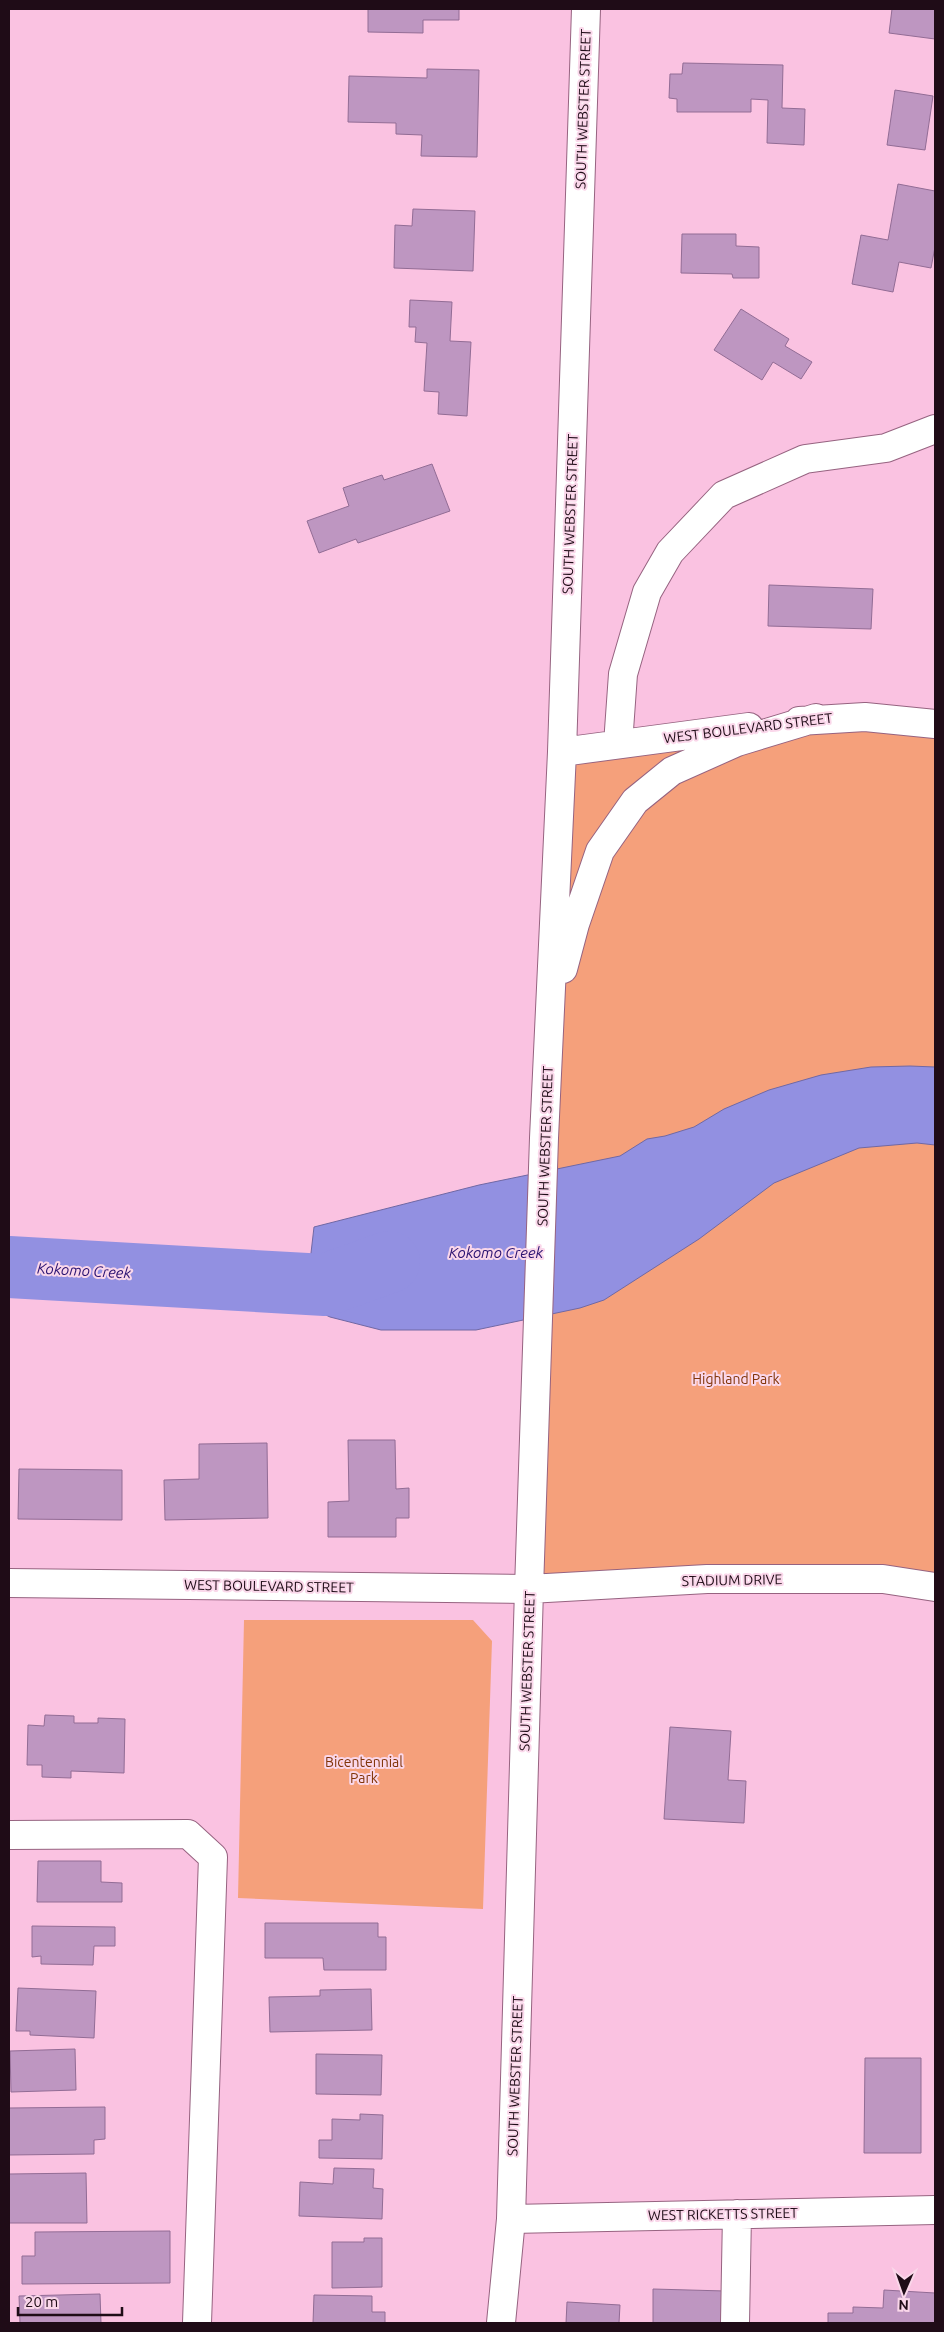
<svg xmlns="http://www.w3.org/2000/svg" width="944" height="2332" viewBox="0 0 944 2332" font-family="Ubuntu,sans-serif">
<rect width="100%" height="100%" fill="#fac2e1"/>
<path fill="#f5a07b" d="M935,724V1587L529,1589L562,752Z
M244,1620H473L492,1641L483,1909L238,1898Z"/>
<path fill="#9290e1" stroke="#7068a4" d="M910,1066L935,1067V1145L917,1143L859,1148L774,1183L699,1239L604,1300L580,1308L476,1330H381L330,1317L305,1305L314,1227L479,1185L620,1156L647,1139L665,1136L694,1127L724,1109L769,1090L821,1075L871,1067Z"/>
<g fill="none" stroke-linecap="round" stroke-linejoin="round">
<path stroke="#9290e1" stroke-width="62" d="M9,1267L325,1285L389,1262"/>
</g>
<path fill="#be96c1" stroke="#926c95" d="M368,9H459V20H423V33L368,32Z
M892,9H935V39L889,33Z
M683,63L783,65L782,108L805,109L804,145L767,143L768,100L751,99V112H677V99L669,98L670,74H682Z
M427,69L479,70L477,157L421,156L422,135L396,134V123L348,122L349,76L427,78Z
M895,90L933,96L925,150L887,145Z
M898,184L935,191V247L931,268L899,262L893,292L852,284L861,235L888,240Z
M413,209L475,211L473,271L394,268L395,225L412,226Z
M682,234H736V246L759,247V278H733L732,274L681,273Z
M410,300L452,302L450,341L471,342L467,416L438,414L439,392L424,391L427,343L415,342L416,327H409Z
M741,309L789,339L785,346L812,362L801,379L773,362L762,380L714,350Z
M432,464L450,511L358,543L356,539L319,553L307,521L349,506L343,488L382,475L384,480Z
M769,585L873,589L871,629L768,626Z
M348,1440H395L396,1489L409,1488V1518H396V1537H328V1502L349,1501Z
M267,1443L268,1518L165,1520L164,1480L199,1479V1444Z
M19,1469L122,1470V1520L18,1519Z
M45,1715L74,1716V1723H98V1718L125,1719L124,1773L71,1771V1778L42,1777V1765H27L28,1725L44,1726Z
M670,1727L731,1731L728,1780L746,1781L744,1823L664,1819Z
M38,1861H101V1882L122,1883V1902H37Z
M265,1923H378V1937H386V1970H324L323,1958H265Z
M32,1926L115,1927V1946H94L93,1965L41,1964V1956L32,1957Z
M18,1988L96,1991L94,2038L30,2035V2031H16Z
M371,1989L372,2030L270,2032L269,1997L320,1996V1990Z
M75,2049L76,2090L11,2092L10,2051Z
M316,2054L382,2055L381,2095L316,2094Z
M865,2058H921V2153H864Z
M105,2107V2139L94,2140V2154L9,2155V2108Z
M360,2114L383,2115L382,2159L319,2158V2140H332V2119L360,2120Z
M334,2168L374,2169L373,2188L383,2189L382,2219L299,2216L300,2182L333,2184Z
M86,2173L87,2223H9V2174Z
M170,2231V2283L22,2284V2256H35V2232Z
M364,2238H382V2287L332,2288V2242H364Z
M653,2289L725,2291V2323H653Z
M884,2290L935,2293V2323H828V2313H853V2307L883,2308Z
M100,2294L101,2323H20L19,2296Z
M314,2295L372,2296V2312H385V2323H313Z
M567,2302L620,2305L619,2323H566Z"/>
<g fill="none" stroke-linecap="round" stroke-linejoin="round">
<g stroke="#966380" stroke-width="30">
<path id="minor" d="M799,721L865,717L935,724
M618,744L623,674L647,592L670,552L724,495L805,459L886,448L935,429
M562,752L749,727
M563,969L575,924L600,851L635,801L672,771L737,742L816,718
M529,1589L707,1579H883L935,1587
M9,1835L188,1834L213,1857L197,2323
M511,2219L935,2210
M501,2323L511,2219L529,1589L544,1138L562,752L586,9
M735,2323L737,2214"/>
</g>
<g stroke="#966380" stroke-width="30">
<path id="major" d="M9,1583L529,1589"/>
</g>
<use href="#minor" stroke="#fff" stroke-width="28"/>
<use href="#major" stroke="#fff" stroke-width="28"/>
</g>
<g text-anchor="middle" stroke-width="4" stroke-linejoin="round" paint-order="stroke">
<g font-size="14" fill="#1f0c17" stroke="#fad7ea">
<text transform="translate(583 109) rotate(-88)" y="5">SOUTH WEBSTER STREET</text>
<text transform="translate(570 514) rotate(-88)" y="5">SOUTH WEBSTER STREET</text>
<text transform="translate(748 728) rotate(-7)" y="5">WEST BOULEVARD STREET</text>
<text transform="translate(545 1146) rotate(-88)" y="5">SOUTH WEBSTER STREET</text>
<text transform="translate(732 1580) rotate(-1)" y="5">STADIUM DRIVE</text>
<text transform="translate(269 1586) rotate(1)" y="5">WEST BOULEVARD STREET</text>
<text transform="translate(527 1671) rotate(-88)" y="5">SOUTH WEBSTER STREET</text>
<text transform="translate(515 2076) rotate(-88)" y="5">SOUTH WEBSTER STREET</text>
<text transform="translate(723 2214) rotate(-1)" y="5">WEST RICKETTS STREET</text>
</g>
<g font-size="14" fill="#813408" stroke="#fad7ea">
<text x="736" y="1384">Highland Park</text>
<text x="364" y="1767">Bicentennial<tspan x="364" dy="16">Park</tspan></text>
</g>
<g font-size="15" font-style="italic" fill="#2a1271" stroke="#fad7ea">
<text x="496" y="1258">Kokomo Creek</text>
<text transform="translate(84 1271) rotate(3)" y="5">Kokomo Creek</text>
</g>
</g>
<rect width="944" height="2332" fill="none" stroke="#1f0c17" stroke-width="20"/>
<g transform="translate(904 2292) rotate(182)" stroke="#fad7ea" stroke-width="4" paint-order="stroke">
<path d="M0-4L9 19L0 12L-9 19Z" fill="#1f0c17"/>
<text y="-8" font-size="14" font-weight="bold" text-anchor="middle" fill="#1f0c17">N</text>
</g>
<path d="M18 2307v8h104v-8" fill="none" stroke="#1f0c17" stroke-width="2.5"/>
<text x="25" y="2307" font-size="15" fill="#1f0c17" stroke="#fad7ea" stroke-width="4" paint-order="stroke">20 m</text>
</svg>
